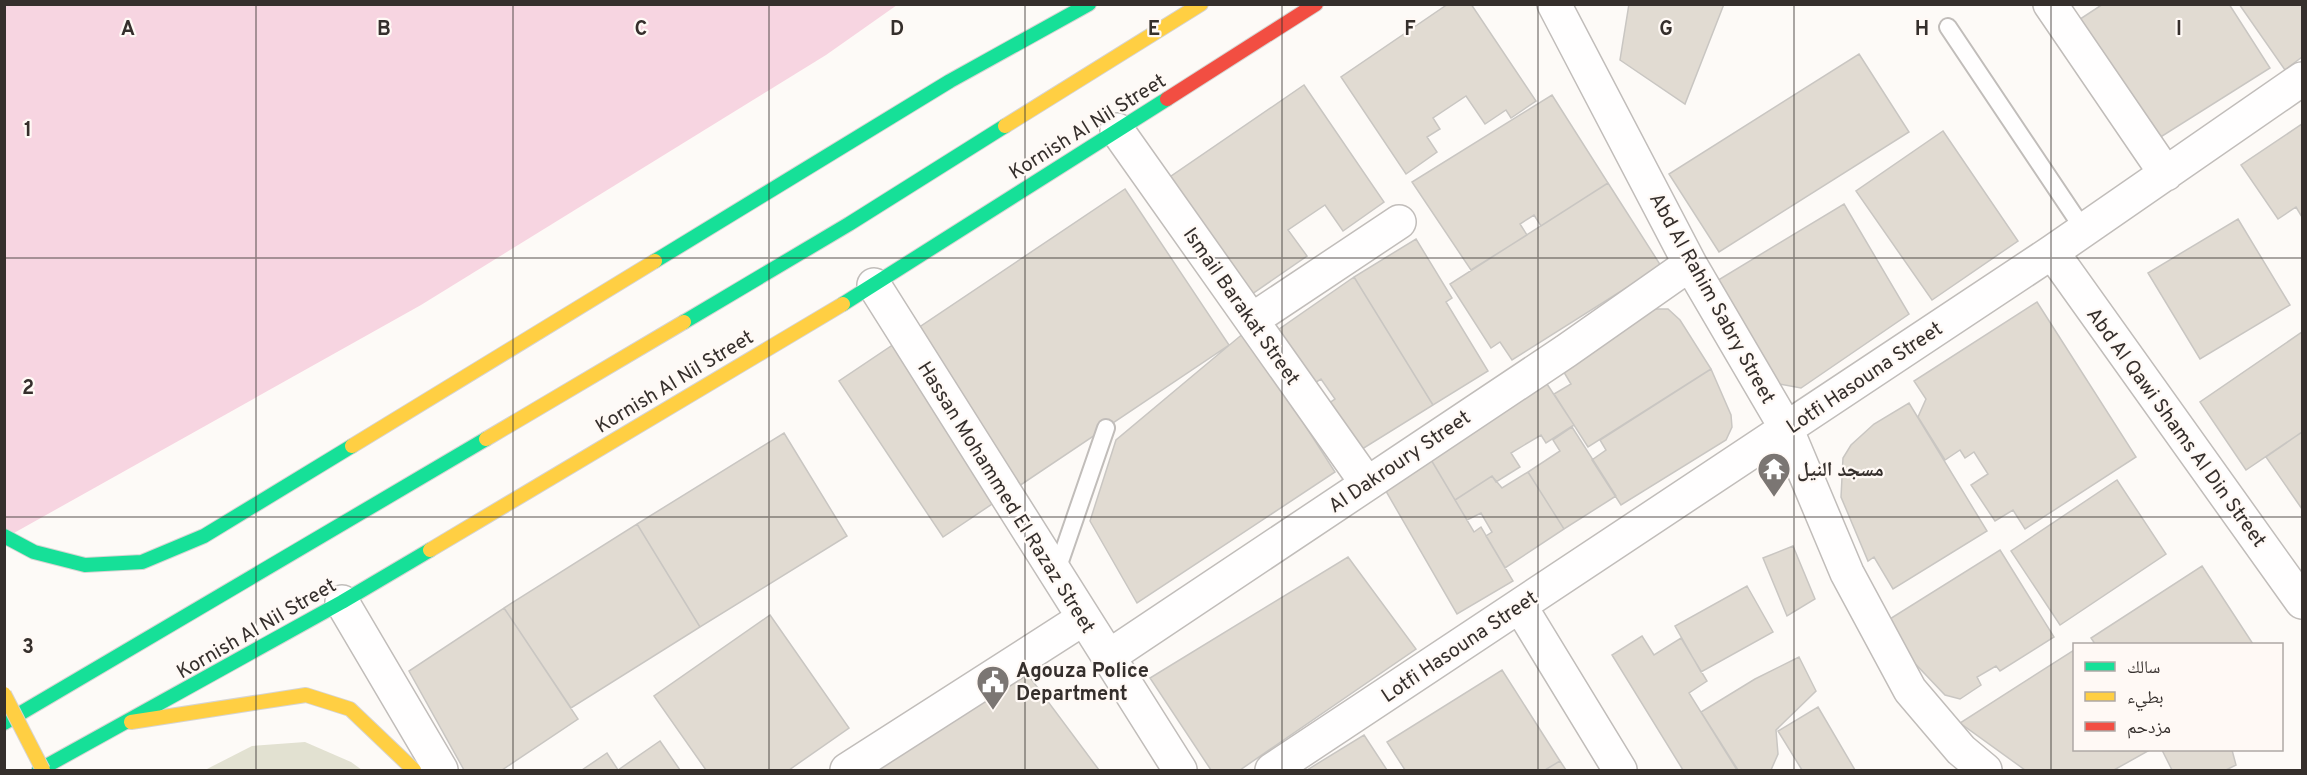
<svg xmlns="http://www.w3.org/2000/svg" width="2307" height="775" viewBox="0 0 2307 775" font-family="Overpass,'Noto Naskh Arabic',sans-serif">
<rect width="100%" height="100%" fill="#fdfaf7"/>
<path fill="#e2e1d1" d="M305,742L351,762L362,770H205L252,746Z"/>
<path fill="#f7d5e1" d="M5,5H897L826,55L421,305L5,538Z"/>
<path fill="#e1dbd2" stroke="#c9c6c2" stroke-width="1.5" d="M1448,4H1471L1536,101L1511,118L1506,110L1485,124L1466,96L1433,118L1440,129L1427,137L1437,152L1406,174L1341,77Z
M1629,4H1724L1685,104L1620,60Z
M2103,4H2229L2270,68L2148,145L2068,27Z
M2239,4H2302V57L2285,70Z
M1859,54L1909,132L1719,252L1669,174Z
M1304,85L1384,202L1343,231L1325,205L1288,230L1307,256L1242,301L1161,183Z
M1552,95L1608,183L1541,226L1534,215L1520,224L1527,235L1471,270L1412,182Z
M2302,124V217L2296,207L2278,219L2241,165Z
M1943,131L2018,241L1932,300L1856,191Z
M1608,183L1661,266L1512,360L1500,342L1491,348L1450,284Z
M1125,189L1229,345L943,537L839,381Z
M1844,204L1909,314L1801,388L1769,382L1715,282Z
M2238,219L2290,305L2200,359L2148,273Z
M1416,239L1452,298L1446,302L1488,371L1433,405L1354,277Z
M1354,277L1433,405L1359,451L1323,407L1335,399L1321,379L1310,386L1275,332Z
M2037,302L2136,457L2025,529L2013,510L1995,521L1971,485L1988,474L1974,452L1965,458L1960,450L1945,460L1918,417L1926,399L1914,381Z
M1654,309H1668L1680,320L1711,369L1588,447L1554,394L1571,384L1562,369Z
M1245,332L1335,472L1137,603L1090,521L1116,440Z
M2302,332V432L2246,470L2200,402Z
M1711,369L1731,415L1732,427L1726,440L1621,505L1592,460L1606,450L1600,440Z
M1545,381L1574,425L1546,443L1541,435L1511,453L1520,467L1496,482L1492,476L1455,500L1430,458Z
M1909,403L1987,531L1893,589L1874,557L1868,561L1841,497L1843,458L1851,445L1874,424Z
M1572,427L1616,496L1564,529L1528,472L1560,451L1553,440Z
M2302,432V509L2266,457Z
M784,433L847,536L700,627L637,524Z
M1430,458L1474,532L1481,527L1513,581L1457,614L1383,486Z
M1528,472L1564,529L1505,568L1486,536L1492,532L1481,513L1467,520L1455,500L1492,476L1502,488Z
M2117,480L2166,554L2060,625L2011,551Z
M637,524L700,627L571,708L504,608Z
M1793,546L1815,599L1787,616L1763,558Z
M2000,550L2054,637L2000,671L1996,666L1977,677L1981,685L1960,699L1945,695L1905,653L1885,622Z
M1348,557L1416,649L1240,770H1211L1150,678Z
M2202,566L2253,644H2095L2091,638Z
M1747,586L1773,632L1701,672L1675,626Z
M504,608L578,719L502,770H464L409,671Z
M770,615L849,728L789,770H706L654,696Z
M1642,636L1654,655L1681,638L1707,681L1689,693L1737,770H1683L1612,655Z
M2074,650V750L2148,751L2114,770H2025L1960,723Z
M1011,652L1099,770H850Z
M1799,657L1816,691L1776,730L1778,754L1771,770H1738L1701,712L1755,679Z
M1502,670L1560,761L1545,770H1405L1387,742Z
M1818,707L1855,770H1802L1778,731Z
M1364,735L1387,770H1307Z
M660,741L680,770H582L607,753L618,770Z
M2162,750H2232L2236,765L2226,770H2172Z
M1560,761L1566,770H1545Z"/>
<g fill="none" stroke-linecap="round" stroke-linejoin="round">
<g stroke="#c1bdba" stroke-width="20">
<path id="lane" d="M1948,27L2084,230
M1056,573L1106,428"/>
</g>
<g stroke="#c1bdba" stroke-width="36">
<path id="street" d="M1554,4L1690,264L1786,428L1847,573L1910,690L1961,750L1985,770
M2050,4L2166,174
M1117,130L1366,482
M2052,252L2302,602
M874,285L1180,770
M1252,320L1399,222
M342,602L441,770
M1520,606L1620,770
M1108,657L1566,351L1690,264
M847,770L1084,618
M1272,770L2052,252L2302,79"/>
</g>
<g stroke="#d6d4d2" stroke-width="16">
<path id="fast" d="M655,261L950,81L1089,4
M843,304L1167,99
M684,322L849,224L1005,126
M4,536L34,552L85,565L142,562L204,536L352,446
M4,723L486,439
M39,770L342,602L430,550"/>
</g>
<g stroke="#d6d4d2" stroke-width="16">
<path id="slow" d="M1005,126L1201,4
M486,439L684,322
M352,446L655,261
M430,550L843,304
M131,722L306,695L350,709L414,770"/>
</g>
<g stroke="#d6d4d2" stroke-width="16">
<path id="jam" d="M1167,99L1316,4"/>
</g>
<use href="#lane" stroke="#fffefe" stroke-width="16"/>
<use href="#street" stroke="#fffefe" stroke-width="33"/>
<use href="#fast" stroke="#16e098" stroke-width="14"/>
<use href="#slow" stroke="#ffcf43" stroke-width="14"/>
<use href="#jam" stroke="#f24e42" stroke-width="14"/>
<g stroke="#d6d4d2" stroke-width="16" stroke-linecap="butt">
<path id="slow-bridge" d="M4,694L43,770"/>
</g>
<use href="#slow-bridge" stroke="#ffcf43" stroke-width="14"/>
</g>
<path fill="none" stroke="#352f2c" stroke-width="1.5" stroke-opacity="0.55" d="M256,4V770M513,4V770M769,4V770M1025,4V770M1282,4V770M1538,4V770M1794,4V770M2051,4V770M4,258H2302M4,517H2302"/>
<defs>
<g id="temple-pin" transform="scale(1.725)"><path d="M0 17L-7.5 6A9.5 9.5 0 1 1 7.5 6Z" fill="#7b7673" stroke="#fff9f5"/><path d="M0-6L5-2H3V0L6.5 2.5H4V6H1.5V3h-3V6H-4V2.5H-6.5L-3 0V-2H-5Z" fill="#fff"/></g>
<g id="civic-pin" transform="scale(1.725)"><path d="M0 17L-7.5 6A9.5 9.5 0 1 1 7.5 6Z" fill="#7b7673" stroke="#fff9f5"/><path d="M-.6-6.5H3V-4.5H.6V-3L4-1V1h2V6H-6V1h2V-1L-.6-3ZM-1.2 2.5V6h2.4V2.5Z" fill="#fff"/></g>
</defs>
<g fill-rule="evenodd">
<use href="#temple-pin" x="1774" y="469"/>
<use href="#civic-pin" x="993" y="682"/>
</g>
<g text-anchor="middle" stroke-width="4.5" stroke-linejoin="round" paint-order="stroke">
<g font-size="20" fill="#352f2c" stroke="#fff9f5">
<text transform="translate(1087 126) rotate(-32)" y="7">Kornish Al Nil Street</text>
<text transform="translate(1713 298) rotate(61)" y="7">Abd Al Rahim Sabry Street</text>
<text transform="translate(1242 306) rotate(55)" y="7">Ismail Barakat Street</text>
<text transform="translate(1864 377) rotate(-34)" y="7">Lotfi Hasouna Street</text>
<text transform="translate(674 381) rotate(-31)" y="7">Kornish Al Nil Street</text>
<text transform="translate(2177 427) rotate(54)" y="7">Abd Al Qawi Shams Al Din Street</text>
<text transform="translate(1399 461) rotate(-34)" y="7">Al Dakroury Street</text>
<text transform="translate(1007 497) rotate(58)" y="7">Hassan Mohammed El Razaz Street</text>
<text transform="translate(256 628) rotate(-30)" y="7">Kornish Al Nil Street</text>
<text transform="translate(1459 646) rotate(-34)" y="7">Lotfi Hasouna Street</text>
</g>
<g font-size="20" font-weight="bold" fill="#352f2c" stroke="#fff9f5" text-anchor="start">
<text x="1797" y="476">مسجد النيل</text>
<text x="1016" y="677">Agouza Police<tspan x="1016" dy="23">Department</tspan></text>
</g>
</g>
<g font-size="20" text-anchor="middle" font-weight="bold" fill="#352f2c" stroke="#fff9f5" stroke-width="4.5" stroke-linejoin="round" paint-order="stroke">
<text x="128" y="35">A</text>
<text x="384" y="35">B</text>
<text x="641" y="35">C</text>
<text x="897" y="35">D</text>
<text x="1154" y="35">E</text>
<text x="1410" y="35">F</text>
<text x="1666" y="35">G</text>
<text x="1922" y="35">H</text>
<text x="2179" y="35">I</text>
<text x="28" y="136">1</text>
<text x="28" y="394">2</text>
<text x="28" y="653">3</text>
</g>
<rect width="2307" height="775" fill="none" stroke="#352f2c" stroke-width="12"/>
<rect x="2073" y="643" width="210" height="108" fill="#fff9f5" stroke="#aea8a5" stroke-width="1.5"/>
<rect x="2085" y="662" width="30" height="9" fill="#16e098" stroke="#aea8a5" stroke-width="1.5"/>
<text x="2127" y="673" font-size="18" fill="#352f2c">سالك</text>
<rect x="2085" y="692" width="30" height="9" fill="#ffcf43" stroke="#aea8a5" stroke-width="1.5"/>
<text x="2127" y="703" font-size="18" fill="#352f2c">بطيء</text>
<rect x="2085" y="722" width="30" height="9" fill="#f24e42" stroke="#aea8a5" stroke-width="1.5"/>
<text x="2127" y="733" font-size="18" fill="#352f2c">مزدحم</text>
</svg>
